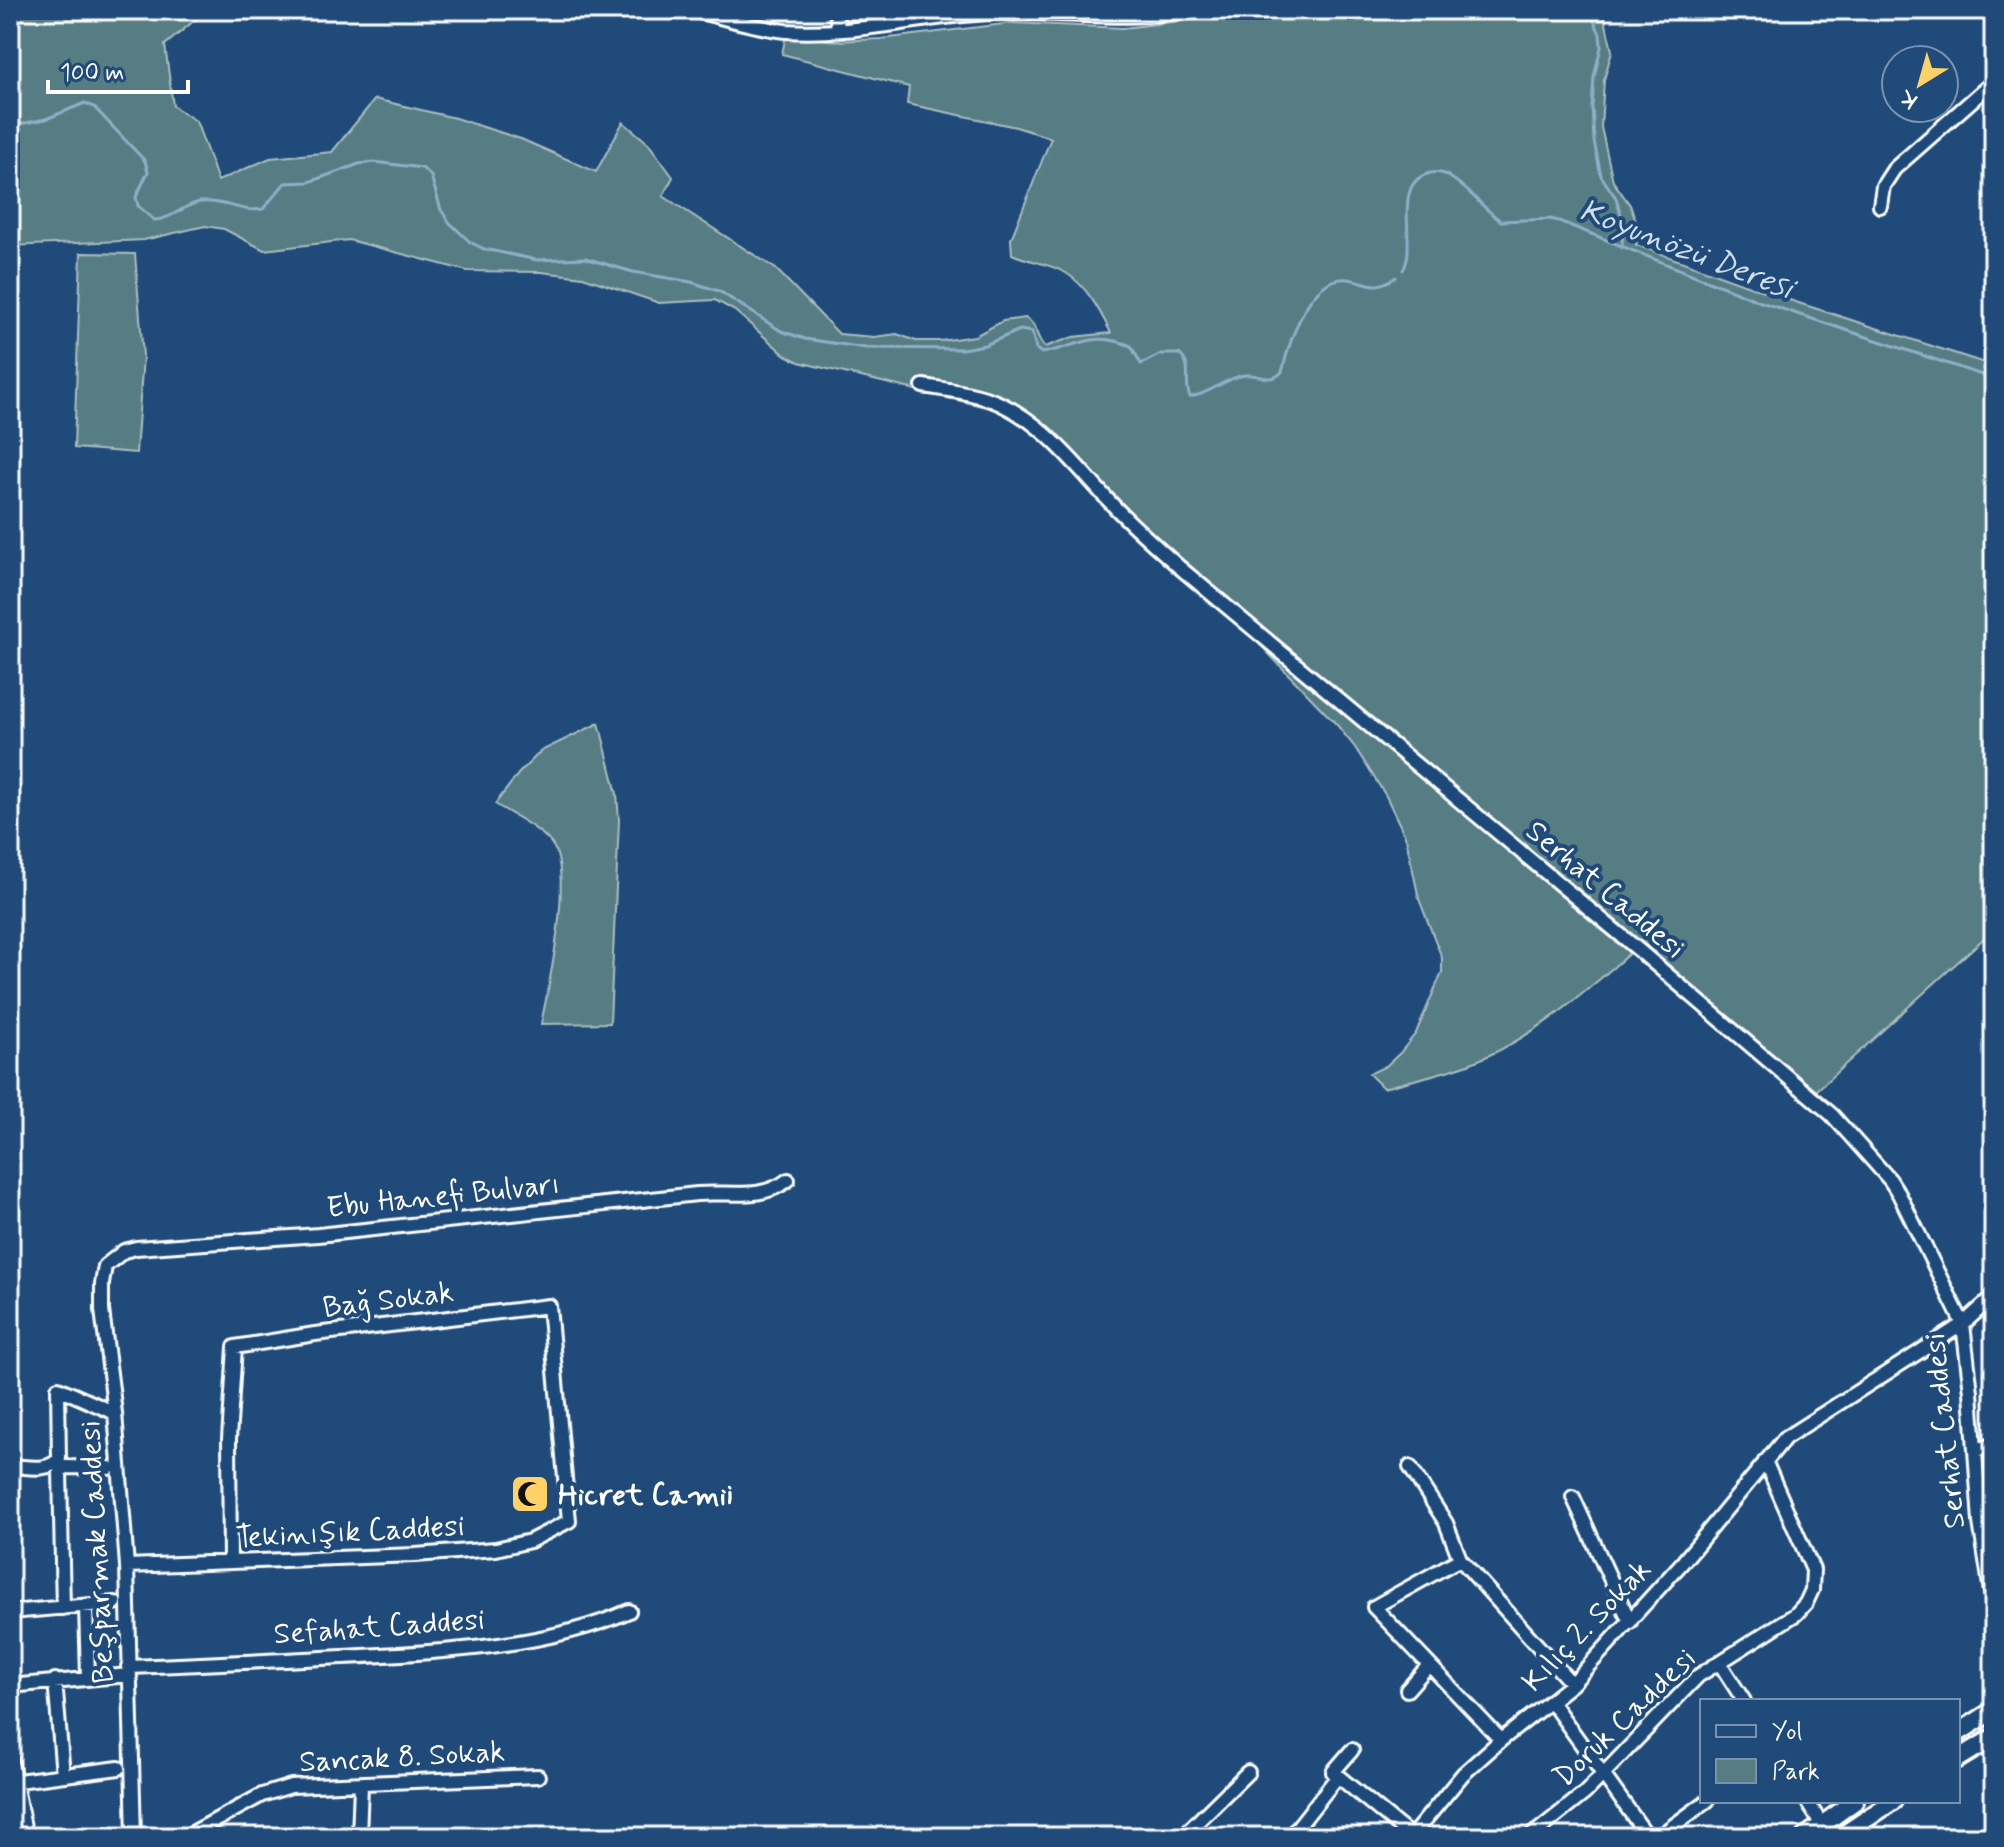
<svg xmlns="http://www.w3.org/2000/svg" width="2004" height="1847" viewBox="0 0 2004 1847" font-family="Mynerve,sans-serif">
<rect width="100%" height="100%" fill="#1f4a7a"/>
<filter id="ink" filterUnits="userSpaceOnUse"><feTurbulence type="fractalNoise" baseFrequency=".0125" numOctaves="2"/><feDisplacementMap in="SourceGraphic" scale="16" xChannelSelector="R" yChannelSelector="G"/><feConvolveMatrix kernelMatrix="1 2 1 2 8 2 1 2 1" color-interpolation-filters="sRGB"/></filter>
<g filter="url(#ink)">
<path fill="#577d83" stroke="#abbec1" stroke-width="2" d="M10,10H207L165,45L173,106L196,121L218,181L270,158L332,152L375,99L455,118L521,139L596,172L623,122L648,143L673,177L663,196L776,269L839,334L874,337L897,334L916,341H940L975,336L1003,321L1025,318C1039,324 1035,339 1045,347L1073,337L1111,333C1100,311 1087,286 1066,273C1049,263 1029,262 1012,254L1011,239L1051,138L1016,127L907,104L909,87L782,54L786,35L836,41L881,39L1012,23L1123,28L1247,13L1248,10H1603L1612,51L1604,80L1601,127L1613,181L1630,205L1640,233L1636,245L1780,297L1994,366V929L1815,1092L1642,942C1589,989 1534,1040 1466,1065C1439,1074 1411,1081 1383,1088L1369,1074L1386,1066L1400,1053L1416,1033L1442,972V958L1419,899L1406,838L1386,796L1354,746L1337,725L1243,627L1173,571L1117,517L1054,447L1017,419L994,409L799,362L785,355L735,311L715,300L659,303L583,277L541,272L467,271L349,240L264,250L224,229L205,226L144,240L10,246Z
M841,10H960L841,24Z
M81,253L135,254L143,356L136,453L74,448Z
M599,723L617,794L619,820L610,1023L541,1024C548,989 575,871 551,843C539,828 511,814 495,804L519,773L541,751Z"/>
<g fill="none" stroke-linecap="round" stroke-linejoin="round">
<path stroke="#8fafc7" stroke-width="3" d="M1589,10L1600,34L1601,47L1594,77L1592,107L1594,141L1601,176L1616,198L1620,211L1623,226L1622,248
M10,126L46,119L85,103L94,107L145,161L148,172L136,197L138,206L154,220C171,220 183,205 200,202C222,199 241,213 263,209L285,183L309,182L359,164L374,162L422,168L431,176L441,210L450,223L470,242L484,249L537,260L585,258L633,272L691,282L719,291L781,331L805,339L866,348L962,349L985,345L1020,330L1032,332L1036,349L1042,353C1078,347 1092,330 1131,346L1141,364L1161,354H1179C1194,366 1183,382 1190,397C1209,395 1226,377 1245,375C1261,373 1269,385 1282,372C1289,343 1309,274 1348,279C1371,282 1373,292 1396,277
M1403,270C1419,244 1389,183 1430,173C1436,172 1442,172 1448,176C1469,188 1482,208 1501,221L1550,219L1559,221L1761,302L1994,379"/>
<g stroke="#fff" stroke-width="18">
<path id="minor" d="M691,10C723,17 754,28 786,31C856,36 924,15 992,13C1059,11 1127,22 1193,10
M836,10L838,29
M1880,206L1883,186L1894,169L1994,81
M923,386C949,390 977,393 1001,404C1047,426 1076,466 1110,502C1131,525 1155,545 1178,566L1641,952L1832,1115L1890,1180L1899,1194L1963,1324L1971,1392L1980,1522L1994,1611
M1975,1451L1994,1444
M10,1466C26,1466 47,1473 59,1459L58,1388L115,1413
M1410,1467L1446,1523L1460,1559L1572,1684
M1573,1497L1630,1622
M1460,1559L1374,1607L1501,1740
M127,1566L415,1555L496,1549L530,1541L569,1521L549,1306L315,1334L235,1347L229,1439L230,1562
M86,1606L88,1678
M63,1608L60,1471L66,1467L109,1468
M10,1612L115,1603
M1719,1662L1744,1701
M128,1667C199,1664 271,1661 342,1657C431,1653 548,1648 629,1611
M55,1680L63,1775
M10,1686L129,1675
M1407,1690L1429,1665
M1552,1703L1648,1837
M1352,1750L1333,1772L1412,1837
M10,1758L26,1837
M10,1782L119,1768
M1807,1801L1822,1825
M134,1837L127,1566L115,1413L102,1310V1284L105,1266L124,1251L136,1248L318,1235L697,1194C729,1191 761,1201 788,1180
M185,1837L262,1795L291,1786L538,1776
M359,1837L361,1785
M1182,1837L1248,1772
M1290,1837L1338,1776
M1411,1837L1463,1774L1501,1740L1572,1684L1682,1563L1785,1438L1963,1324L1994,1296
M1530,1837L1585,1793L1698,1676L1796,1614L1806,1603L1812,1590L1813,1570L1765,1461
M1658,1837L1707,1801"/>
</g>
<g stroke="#fff" stroke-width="22">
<path id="major" d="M1958,1733L1994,1710
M1958,1759L1994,1737
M1805,1837L1855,1801
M1840,1837L1893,1801"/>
</g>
<use href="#minor" stroke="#1f4a7a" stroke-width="12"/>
<use href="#major" stroke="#1f4a7a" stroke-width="16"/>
</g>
</g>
<defs>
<g id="mosque-square" transform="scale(2)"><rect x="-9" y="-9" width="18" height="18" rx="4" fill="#ffd166" stroke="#1f4a7a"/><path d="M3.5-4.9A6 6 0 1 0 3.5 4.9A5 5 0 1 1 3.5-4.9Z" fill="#111"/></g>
</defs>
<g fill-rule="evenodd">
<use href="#mosque-square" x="530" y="1494"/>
</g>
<g text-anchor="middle" stroke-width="8" stroke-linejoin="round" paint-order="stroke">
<g font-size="30" fill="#fff" stroke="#1f4a7a">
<text transform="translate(1606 889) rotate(40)" y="10">Serhat Caddesi</text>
<text transform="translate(443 1195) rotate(-6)" y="10">Ebu Hanefi Bulvarı</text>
<text transform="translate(388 1299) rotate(-7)" y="10">Bağ Sokak</text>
<text transform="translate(1944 1431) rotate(-96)" y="10">Serhat Caddesi</text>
<text transform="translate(350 1531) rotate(-3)" y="10">Tekinışık Caddesi</text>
<text transform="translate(96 1552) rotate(-93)" y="10">Beşparmak Caddesi</text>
<text transform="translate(1586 1625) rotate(-46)" y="10">Kılıç 2. Sokak</text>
<text transform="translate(379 1626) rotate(-4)" y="10">Sefahat Caddesi</text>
<text transform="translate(1624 1717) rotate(-44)" y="10">Doruk Caddesi</text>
<text transform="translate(402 1756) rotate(-3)" y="10">Sancak 8. Sokak</text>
</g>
<g font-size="30" font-weight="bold" fill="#fff" stroke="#1f4a7a" text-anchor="start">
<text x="558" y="1504">Hicret Camii</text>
</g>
<g font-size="32" font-style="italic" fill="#d0dee8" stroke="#1f4a7a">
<text transform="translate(1687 248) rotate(21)" y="11">Koyunözü Deresi</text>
</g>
</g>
<rect width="2004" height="1847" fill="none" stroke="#1f4a7a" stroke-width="40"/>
<rect x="20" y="20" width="1964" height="1807" fill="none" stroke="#fff" stroke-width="3" filter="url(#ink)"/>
<rect x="1700" y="1699" width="260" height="104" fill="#1f4a7a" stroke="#7992af" stroke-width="2"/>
<rect x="1716" y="1725" width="40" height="12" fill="#1f4a7a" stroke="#7992af" stroke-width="2"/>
<text x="1772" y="1739" font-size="24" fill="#ffffff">Yol</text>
<rect x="1716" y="1759" width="40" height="24" fill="#577d83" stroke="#7992af" stroke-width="2"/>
<text x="1772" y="1779" font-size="24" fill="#ffffff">Park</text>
<g transform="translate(1920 84) rotate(217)"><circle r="38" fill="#1f4a7a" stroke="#7992af" stroke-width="2"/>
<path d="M0-6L14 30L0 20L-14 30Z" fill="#ffd166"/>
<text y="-12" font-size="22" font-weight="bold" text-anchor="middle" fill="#ffffff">K</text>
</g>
<path d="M48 80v12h140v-12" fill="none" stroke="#ffffff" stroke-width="4"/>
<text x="60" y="80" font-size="24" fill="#ffffff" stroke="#1f4a7a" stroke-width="6" paint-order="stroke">100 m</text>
</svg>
